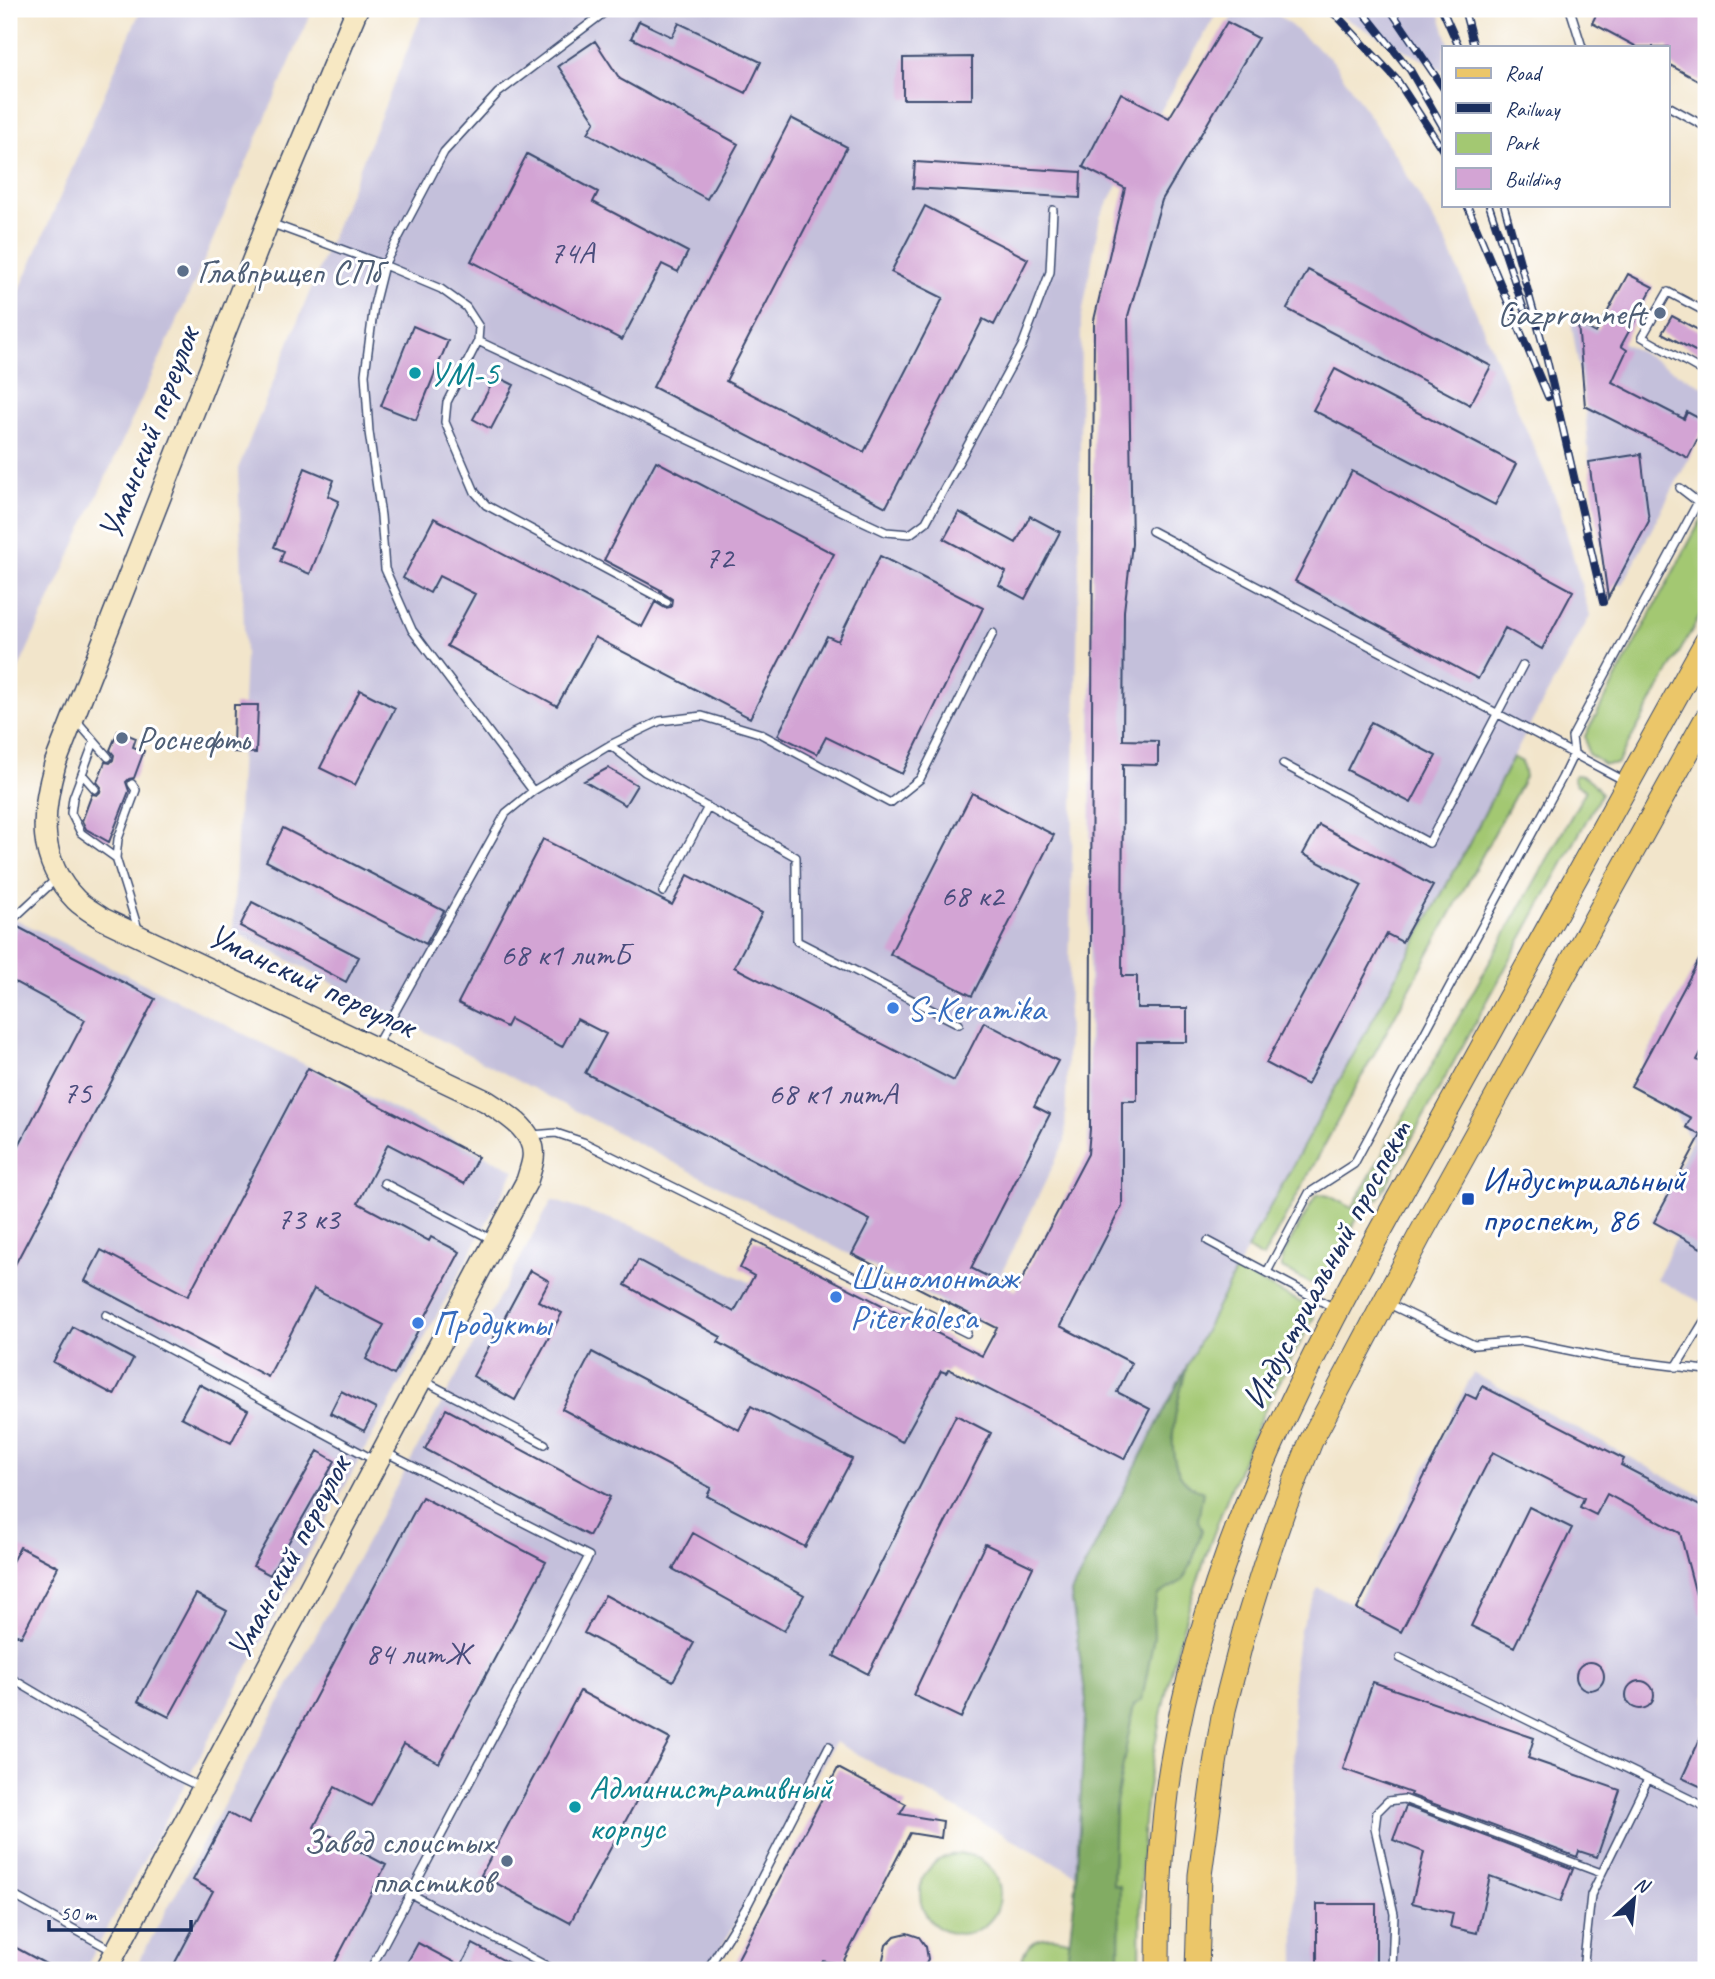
<svg xmlns="http://www.w3.org/2000/svg" width="1715" height="1979" viewBox="0 0 1715 1979" font-family="Caveat,sans-serif">
<rect width="100%" height="100%" fill="#fff"/>
<filter id="ink" filterUnits="userSpaceOnUse"><feTurbulence type="fractalNoise" baseFrequency=".0143" numOctaves="2"/><feDisplacementMap in="SourceGraphic" scale="14" xChannelSelector="R" yChannelSelector="G"/><feConvolveMatrix kernelMatrix="1 2 1 2 8 2 1 2 1" color-interpolation-filters="sRGB"/></filter>
<filter id="wash" filterUnits="userSpaceOnUse"><feTurbulence type="fractalNoise" baseFrequency=".00686" numOctaves="4" result="noise"/><feDisplacementMap in="SourceGraphic" scale="28" xChannelSelector="R" yChannelSelector="G"/><feGaussianBlur stdDeviation="1.57" result="paint"/><feColorMatrix in="noise" values="0 0 0 0 0 0 0 0 0 0 0 0 0 0 0 0 0 1.4 0 .05"/><feComposite in="paint" operator="in"/></filter>
<g filter="url(#wash)">
<rect width="100%" height="100%" fill="#f2e5cb"/>
<path fill="#c4c0db" d="M141,9H313L192,288L9,690V315Z
M424,9H1219L1100,217L1081,321L1079,572L1065,1141L978,1322L233,931L245,655L238,469Z
M1237,9H1271L1333,61L1396,156L1447,244L1559,506L1590,616L1528,729L1469,844L1242,1259L1071,1593L1086,1699L1077,1875L835,1742L709,1970H134L552,1200L635,1227L971,1389L969,1380L1088,1154L1094,320L1126,188Z
M1327,9H1438L1450,47H1444V71Z
M1570,314L1706,388V420L1688,460L1623,584L1606,583L1589,462L1585,406Z
M9,916L515,1170L85,1970H9Z
M1706,947V1305L1657,1279L1676,1238L1651,1221L1691,1141L1675,1113L1629,1087Z
M1473,1373L1706,1498V1970H1295L1293,1696L1294,1665L1300,1629L1318,1588L1356,1605Z"/>
<path fill="#a3c872" stroke="#5f7c68" stroke-width="2" d="M1706,511V605L1617,764H1604L1588,754L1585,736Z
M1513,757L1522,762L1525,777L1263,1258L1247,1249L1469,844Z
M1575,775C1588,775 1595,784 1601,794L1378,1200L1366,1194L1359,1209L1361,1211L1322,1286H1315L1282,1268V1257L1315,1197L1319,1194L1329,1196L1352,1208L1586,790L1576,784L1573,778Z
M1236,1270L1306,1305L1314,1317C1297,1350 1278,1383 1262,1416C1210,1530 1170,1650 1150,1774C1139,1839 1141,1905 1140,1970H1021C1022,1939 1044,1932 1070,1941L1076,1886L1086,1699L1071,1593Z
M920 1894a40 40 0 1 1 80 0a40 40 0 1 1-80 0Z"/>
<path fill="#82ac64" stroke="#4e6e61" stroke-width="2" d="M1187,1366C1179,1397 1159,1459 1188,1484C1192,1487 1198,1489 1203,1492L1198,1520L1202,1530L1191,1565L1182,1581L1158,1595L1153,1611L1154,1637L1142,1700L1134,1705L1115,1808L1113,1885L1120,1886L1119,1964L1124,1970H1066L1076,1886L1086,1699L1071,1593Z"/>
<g id="blocks">
<path fill="#d3a4d4" d="M1599,9H1706V85L1668,64V47H1637L1592,23Z
M639,21L672,37L679,23L761,62L746,93L631,38Z
M1227,22L1258,38L1162,200L1128,316L1132,544L1124,611L1123,740L1158,741V765L1123,764L1122,976H1137V1008H1187V1042H1137V1101H1122V1206L1060,1326L1132,1363L1117,1392L1150,1409L1124,1459L949,1369L946,1373L941,1371L902,1442L718,1342L721,1337L625,1285L638,1260L734,1312L754,1276L740,1268L754,1240L982,1356L997,1328L852,1254L870,1220L585,1073L606,1034L577,1019L562,1047L510,1019L506,1027L458,1003L543,839L672,905L688,875L762,913L734,967L954,1081L984,1022L1058,1061L1034,1106L1050,1114L971,1268L1016,1291L1088,1154L1090,1129L1094,320L1125,188L1083,167L1121,93L1169,118Z
M595,41L620,79L738,144L707,199L588,133L595,121L558,66Z
M972,57V99H903V58Z
M791,118L847,147L726,381L864,452L943,298L891,272L925,206L1028,259L994,325L983,319L886,507L653,387Z
M527,154L598,192L593,202L688,252L678,272L662,264L622,340L471,261Z
M915,162L1081,172L1080,198L913,188Z
M1308,270L1491,366L1470,405L1287,309Z
M1628,274L1653,287L1621,346L1627,350L1612,382L1684,419L1687,412L1706,422L1688,458L1585,406L1578,323L1596,333Z
M1672,316L1706,334V357L1662,333Z
M413,326L448,341L416,420L381,406Z
M1335,369L1516,464L1495,505L1313,410Z
M496,376L514,385L491,429L473,419Z
M1641,454L1649,521L1608,598L1589,462Z
M656,461L834,554L750,718L595,637L557,706L447,646L475,594L439,576L430,593L403,578L434,518L642,627L655,602L665,608L671,607L672,599L660,591L661,590L604,560Z
M305,468L334,480L328,496L339,501L310,574L280,562L284,551L274,547Z
M1352,471L1573,591L1542,649L1505,628L1478,679L1295,581Z
M959,512L1016,543L1030,516L1060,532L1025,599L999,585L1006,572L944,539Z
M880,556L983,608L902,774L826,737L817,754L778,735L827,636L838,641Z
M360,690L395,708L355,785L320,768Z
M234,705H258L256,753L233,752Z
M1371,722L1436,756L1411,803L1347,770Z
M118,731L136,738L133,747L144,751L134,778L129,779L126,782L129,791L109,842L86,829L82,821L92,794L97,795L100,792L101,787L97,782L105,762L110,763L113,760L114,755L110,750Z
M608,768L637,785L625,805L584,781Z
M972,793L1054,835L972,996L890,954Z
M1319,825L1433,886L1402,942L1387,934L1307,1085L1266,1063L1362,885L1303,854Z
M283,828L444,911L426,944L266,861Z
M252,902L359,957L346,982L240,926Z
M18,927L155,999L9,1276V1164L85,1020L9,979V945Z
M1706,947V1043L1697,1060L1706,1066V1238L1701,1248L1654,1222L1701,1135L1686,1127L1691,1118L1631,1086Z
M308,1068L478,1157L464,1184L388,1144L358,1203L429,1241L431,1237L460,1252L394,1375L366,1359L384,1325L314,1289L268,1377L85,1281L101,1250L188,1296Z
M530,1270L549,1281L538,1301L562,1313L515,1400L473,1376Z
M73,1327L133,1359L114,1395L53,1362Z
M592,1352L739,1430L751,1406L852,1459L805,1547L707,1496L711,1488L562,1409Z
M199,1384L248,1410L231,1443L181,1417Z
M1482,1386L1624,1459L1621,1465L1706,1509V1613L1701,1614L1680,1533L1607,1494L1596,1515L1580,1507L1584,1498L1493,1452L1401,1632L1357,1609L1466,1394L1476,1399Z
M341,1391L376,1409L364,1431L330,1413Z
M446,1409L610,1497L589,1536L425,1449Z
M956,1415L991,1433L868,1674L834,1656Z
M318,1451L335,1461L270,1575L253,1566Z
M422,1497L546,1562L439,1763L404,1744L371,1806L335,1787L314,1827L386,1865L331,1970H171L213,1891L193,1880L228,1813L248,1824Z
M1529,1507L1572,1528L1514,1647L1471,1626Z
M693,1533L804,1595L784,1631L673,1569Z
M985,1544L1033,1567L961,1718L913,1695Z
M20,1547L58,1567L21,1637L9,1631V1567Z
M196,1594L227,1611L169,1717L138,1701Z
M605,1595L694,1643L673,1681L584,1633Z
M1576 1676a14 14 0 1 1 28 0a14 14 0 1 1-28 0Z
M1626 1695a14 14 0 1 1 28 0a14 14 0 1 1-28 0Z
M1373,1682L1534,1738L1528,1758L1620,1790L1597,1857L1579,1851L1577,1857L1410,1795L1411,1793L1343,1769Z
M580,1691L670,1739L570,1923L481,1875Z
M1706,1726V1789L1682,1778Z
M838,1768L906,1804L900,1814L943,1821L941,1838L910,1833L842,1964L823,1961L818,1970H732Z
M1406,1806L1573,1869L1560,1902L1490,1876L1477,1933L1450,1927L1453,1913L1412,1903L1424,1852L1393,1840Z
M1317,1904H1376V1970H1317Z
M907,1933L919,1937L926,1947L928,1959L922,1970H890L882,1964L886,1945L895,1936Z
M418,1943L461,1966L473,1944L522,1970H403Z
M9,1944L57,1970H9Z"/>
</g>
</g>
<g filter="url(#ink)">
<use href="#blocks" fill-opacity="0" stroke="#3b4a6e" stroke-width="2"/>
<g fill="none" stroke-linecap="round" stroke-linejoin="round">
<g stroke="#3b4a6e" stroke-width="10">
<path id="lane" d="M1570,9L1582,47
M1668,106L1706,127
M270,223L384,265L444,152L498,93L609,9
M1706,312L1668,292L1642,337L1706,373
M478,341L886,532L910,534L926,522L1022,346L1050,272L1053,210
M1152,531L1625,781
M76,720L108,757
M94,742L73,798L71,813L81,833L116,858
M610,745L645,772L796,857L797,941L959,1024
M1283,764L1429,843L1523,665
M82,774L95,789
M132,784L136,790L118,839L116,858L139,932
M533,791L412,630L385,569L381,516L369,432L365,374L374,305L384,265L441,289L466,307L479,327L478,341L447,402L445,422L475,492L486,505L667,602
M663,892L708,807
M9,929L14,918L56,879
M376,1046L506,813L533,791L610,745L660,721L702,716L759,733L890,803L920,779L993,633
M532,1135L556,1133L583,1142L967,1333
M384,1183L491,1239
M1208,1241L1334,1308
M1267,1272L1309,1193L1354,1164L1562,778L1574,753L1572,737L1698,502L1680,488
M1389,1304L1474,1345L1523,1341L1607,1358L1706,1370
M106,1315L376,1461
M1676,1367L1706,1318
M424,1381L545,1444
M1400,1658L1706,1807
M9,1677L169,1772L202,1788
M9,1893L115,1952
M411,1894L554,1970
M370,1970L589,1556L387,1453
M707,1970L747,1906L829,1746
M1392,1970L1394,1914L1375,1828L1377,1812L1388,1801L1404,1799L1601,1873
M1583,1970L1591,1895L1648,1779"/>
</g>
<g stroke="#3b4a6e" stroke-width="24">
<path id="secondary" d="M106,1970L527,1181C529,1174 532,1166 533,1159C537,1131 506,1114 486,1101L103,919C94,913 83,907 76,900C37,860 41,814 55,764L268,222L357,9"/>
</g>
<g stroke="#3b4a6e" stroke-width="25">
<path id="primary" d="M1158,1970C1158,1902 1160,1833 1171,1766C1210,1525 1331,1319 1448,1109C1534,953 1620,798 1706,642
M1197,1970L1200,1875L1215,1764L1224,1710L1244,1632L1265,1564L1284,1509L1311,1441L1420,1235L1706,719"/>
</g>
<use href="#lane" stroke="#fff" stroke-width="7"/>
<use href="#secondary" stroke="#f7e8c3" stroke-width="21"/>
<use href="#primary" stroke="#ebc669" stroke-width="23"/>
<g stroke="#1b2f5e" stroke-width="8">
<path id="rail" d="M1328,9L1339,18L1397,80L1444,152
M1361,9L1410,70L1444,129
M1390,9L1444,89
M1442,9L1459,47
M1464,9L1474,47
M1467,205L1548,397
M1489,205L1524,310
M1504,205L1546,356L1603,602"/>
</g>
<use href="#rail" stroke="#fff" stroke-width="5" stroke-dasharray="16" stroke-linecap="butt"/>
</g>
</g>
<g fill="#5c6f8a" stroke="#fff" stroke-width="2.5">
<circle cx="183" cy="271" r="7"/>
<circle cx="1660" cy="313" r="7"/>
<circle cx="122" cy="738" r="7"/>
<circle cx="507" cy="1861" r="7"/>
</g>
<g fill="#0f9aa8" stroke="#fff" stroke-width="2.5">
<circle cx="415" cy="373" r="7"/>
<circle cx="575" cy="1807" r="7"/>
</g>
<g fill="#3f7fe0" stroke="#fff" stroke-width="2.5">
<circle cx="893" cy="1008" r="7"/>
<circle cx="836" cy="1297" r="7"/>
<circle cx="418" cy="1323" r="7"/>
</g>
<rect fill="#1a4fb4" stroke="#fff" stroke-width="2.5" x="1461" y="1192" width="14" height="14" rx="3.5"/>
<g text-anchor="middle" stroke-width="6" stroke-linejoin="round" paint-order="stroke">
<g font-size="32" fill="#494c7c">
<text x="572" y="263">74А</text>
<text x="719" y="568">72</text>
<text x="972" y="906">68 к2</text>
<text x="565" y="965">68 к1 литБ</text>
<text x="77" y="1103">75</text>
<text x="833" y="1104">68 к1 литА</text>
<text x="308" y="1229">73 к3</text>
<text x="418" y="1664">84 литЖ</text>
</g>
<g font-size="35" fill="#4e5e75" stroke="#fff" text-anchor="start">
<text x="197" y="283">Главприцеп СПб</text>
<text x="1646" y="325" text-anchor="end">Gazpromneft</text>
<text x="136" y="750">Роснефть</text>
<text x="493" y="1853" text-anchor="end">Завод слоистых<tspan x="493" dy="40">пластиков</tspan></text>
</g>
<g font-size="35" fill="#0d838f" stroke="#fff" text-anchor="start">
<text x="429" y="385">УМ-5</text>
<text x="589" y="1799">Административный<tspan x="589" dy="40">корпус</tspan></text>
</g>
<g font-size="35" fill="#1b2f5e" stroke="#fff">
<text transform="translate(148 433) rotate(-69)" y="12">Уманский переулок</text>
<text transform="translate(312 980) rotate(25)" y="12">Уманский переулок</text>
<text transform="translate(1326 1264) rotate(-62)" y="12">Индустриальный проспект</text>
<text transform="translate(288 1557) rotate(-62)" y="12">Уманский переулок</text>
</g>
<g font-size="35" fill="#366cbe" stroke="#fff" text-anchor="start">
<text x="907" y="1020">S-Keramika</text>
<text x="850" y="1289">Шиномонтаж<tspan x="850" dy="40">Piterkolesa</tspan></text>
<text x="432" y="1335">Продукты</text>
</g>
<g font-size="35" fill="#164399" stroke="#fff" text-anchor="start">
<text x="1482" y="1191">Индустриальный<tspan x="1482" dy="40">проспект, 86</tspan></text>
</g>
</g>
<rect width="1715" height="1979" fill="none" stroke="#fff" stroke-width="35"/>
<rect x="1442" y="46" width="228" height="161" fill="#ffffff" stroke="#a4acbf" stroke-width="2"/>
<rect x="1456" y="68" width="35" height="10" fill="#ebc669" stroke="#a4acbf" stroke-width="2"/>
<text x="1505" y="80" font-size="21" fill="#1b2f5e">Road</text>
<rect x="1456" y="103" width="35" height="10" fill="#1b2f5e" stroke="#a4acbf" stroke-width="2"/>
<text x="1505" y="116" font-size="21" fill="#1b2f5e">Railway</text>
<rect x="1456" y="133" width="35" height="21" fill="#a3c872" stroke="#a4acbf" stroke-width="2"/>
<text x="1505" y="150" font-size="21" fill="#1b2f5e">Park</text>
<rect x="1456" y="168" width="35" height="21" fill="#d3a4d4" stroke="#a4acbf" stroke-width="2"/>
<text x="1505" y="186" font-size="21" fill="#1b2f5e">Building</text>
<g transform="translate(1634 1899) rotate(27)" stroke="#ffffff" stroke-width="5" paint-order="stroke">
<path d="M0-5L12 26L0 18L-12 26Z" fill="#1b2f5e"/>
<text y="-10" font-size="19" font-weight="bold" text-anchor="middle" fill="#1b2f5e">N</text>
</g>
<path d="M49 1920v10h142v-10" fill="none" stroke="#1b2f5e" stroke-width="3.5"/>
<text x="60" y="1920" font-size="21" fill="#1b2f5e" stroke="#ffffff" stroke-width="5" paint-order="stroke">50 m</text>
</svg>
